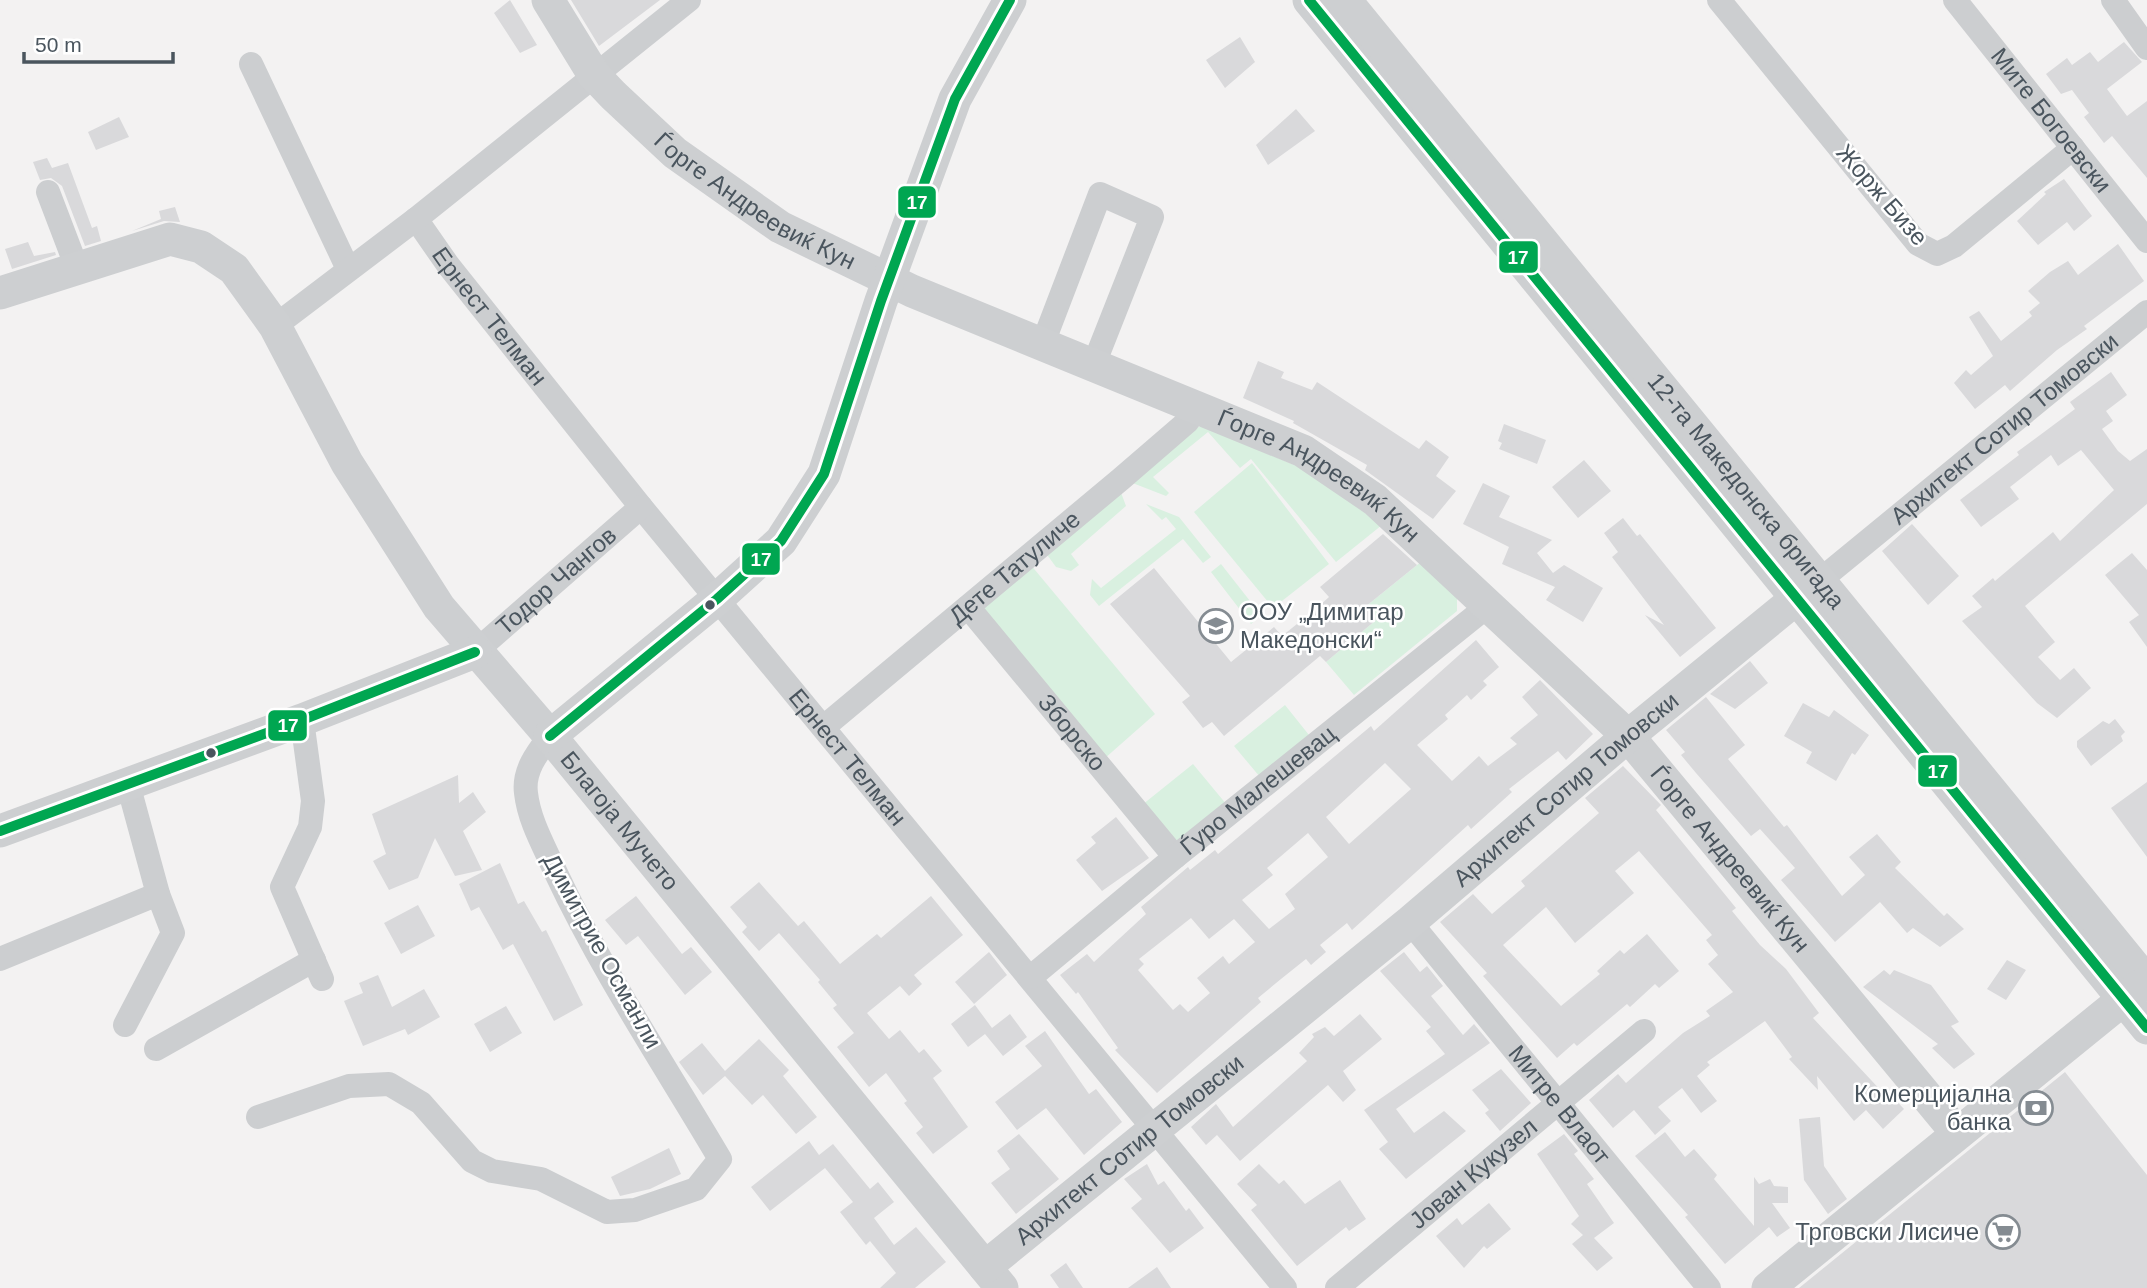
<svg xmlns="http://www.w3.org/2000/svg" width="2147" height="1288" viewBox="0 0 2147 1288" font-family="Helvetica,sans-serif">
<rect width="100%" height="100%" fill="#f3f2f2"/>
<path fill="#d9f0e0" d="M1202,426L1306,470L1382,525L1336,562L1251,459L1240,468L1208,432L1153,477L1169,493L1166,496L1130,482L1195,428Z
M1252,463L1329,564L1273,608L1194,512Z
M1120,490L1126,506L1071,554L1079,565L1071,571L1056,567L1045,552Z
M1146,504L1179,517L1211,557L1203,563L1183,539L1099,606L1090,595L1092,579L1101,588L1176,529L1166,517L1162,520Z
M1422,561L1457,598V611L1354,695L1326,662L1376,620L1365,607Z
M1030,564L1155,714L1104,759L985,614V607Z
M1221,564L1261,615L1251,624L1211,572Z
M1285,705L1309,735L1260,777L1234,746Z
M1193,764L1227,805L1178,841L1166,835L1142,805Z"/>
<path fill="#d9d9db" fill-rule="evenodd" d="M510,0L537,45L520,53L494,13Z
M571,0H660L599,46Z
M1240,37L1255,62L1225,88L1206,60Z
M2124,42L2142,62L2107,89L2127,116L2147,101V178L2112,136L2104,143L2084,117L2089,113L2072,90L2061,94L2046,74L2067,58L2072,65L2090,52L2098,62Z
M1296,109L1315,131L1268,165L1256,145Z
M119,117L129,137L96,150L88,132Z
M47,158L52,168L68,163L92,228L97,226L101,241L85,246L62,186L51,178L40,180L33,162Z
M2064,179L2092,216L2074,231L2067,222L2038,245L2017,221L2046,194L2044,192Z
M175,207L180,222L164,221L132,231L161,219L159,211Z
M28,242L34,256L55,252L56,255L12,269L5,249Z
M2118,244L2144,281L2084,326L2087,329L2057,350L2010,391L2005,385L1975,409L1954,383L1966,370L1971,375L1993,356L1969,317L1979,311L2001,341L2032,316L2029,312L2040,303L2028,291L2050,272L2068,261L2078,275Z
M1258,361L1284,372L1281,378L1312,390L1317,382L1419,449L1426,440L1449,457L1436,476L1456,491L1433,519L1365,470L1367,465L1293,423L1294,421L1243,398Z
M2111,372L2127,395L2106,411L2113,421L2102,429L2118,451L2130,461L2147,449V504L2025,606L2055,642L2038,657L2060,680L2074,668L2091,688L2057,718L2037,703L1962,621L1982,607L1972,596L1993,578L1995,581L2053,532L2060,541L2114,490L2081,450L2058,466L2051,455L2010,487L2019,499L1981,527L1960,500L2019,455L2017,452L2075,409L2070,402Z
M1504,424L1546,440L1537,464L1499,449L1502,443L1498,441Z
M1584,460L1611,491L1578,518L1552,487Z
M1483,483L1510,496L1499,517L1552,540L1537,553L1553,573L1564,565L1603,588L1583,622L1546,600L1555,587L1502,564L1509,547L1463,524Z
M1623,518L1637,536L1640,534L1716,628L1680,657L1645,615L1664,625L1612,557L1618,552L1604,533Z
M1912,524L1959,576L1928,605L1882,551Z
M1383,534L1417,565L1365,607L1376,620L1326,662L1320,656L1224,736L1212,722L1203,728L1182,702L1190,696L1110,604L1154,568L1231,662L1274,627L1282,636L1317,608L1329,597L1320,587Z
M2132,553L2147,570V647L2129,622L2139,615L2105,575Z
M1476,640L1499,667L1483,681L1487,685L1471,700L1467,695L1445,715L1448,719L1417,745L1452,781L1479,756L1488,766L1517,744L1510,738L1538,715L1522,697L1540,680L1593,734L1566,760L1558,751L1509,789L1512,792L1471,829L1468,825L1352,930L1347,923L1320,945L1326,952L1311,965L1306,959L1281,979L1258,998L1261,1002L1157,1093L1115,1050L1118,1048L1078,992L1076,994L1060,975L1087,954L1094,962L1146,914L1141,907L1188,867L1190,870L1215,850L1218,854L1371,726L1374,731ZM1385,763L1411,789L1349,844L1326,817ZM1308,833L1328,857L1285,894L1295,909L1269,929L1242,900L1273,875L1267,868ZM1191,918L1209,939L1234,919L1255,942L1229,964L1223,956L1197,978L1210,993L1188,1012L1180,1004L1173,1010L1138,970L1144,964L1139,959Z
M1750,661L1768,683L1735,709L1710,694Z
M1706,697L1745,745L1728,759L1784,827L1787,825L1842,896L1865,875L1849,857L1877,834L1901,862L1895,868L1944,916L1947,913L1964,929L1940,947L1913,928L1907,933L1880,902L1835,942L1781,880L1795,868L1760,829L1751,836L1696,773L1681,755L1685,752L1666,730Z
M1803,703L1829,717L1834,710L1869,735L1855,755L1852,753L1836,781L1806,763L1812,752L1784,736Z
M2115,719L2125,732L2121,736L2123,741L2091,766L2077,747V741L2103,721L2109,724Z
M1623,766L1661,805L1656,810L1736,908L1732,911L1760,945L1786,969L1819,1013L1813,1018L1886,1096L1889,1093L1904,1109L1883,1129L1866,1110L1854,1121L1817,1076L1818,1090L1789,1059L1792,1057L1765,1021L1707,1062L1710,1065L1697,1076L1717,1101L1701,1113L1682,1088L1658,1107L1671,1121L1655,1135L1634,1110L1613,1128L1589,1100L1618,1074L1626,1083L1683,1033L1710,1016L1706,1011L1733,992L1708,964L1718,955L1706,940L1712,935L1639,851L1615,871L1634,893L1575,943L1546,907L1503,945L1561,1006L1600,974L1597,971L1620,950L1624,954L1647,934L1679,971L1659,988L1655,984L1630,1007L1627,1004L1577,1046L1574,1043L1557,1058L1483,976L1487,973L1440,922L1473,894L1492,914L1525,886L1521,881L1599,813L1585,798Z
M458,775L459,803L473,792L486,812L463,831L482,870L455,876L435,838L418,878L389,890L373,861L386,854L372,814Z
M2147,782V857L2111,808Z
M1116,817L1149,858L1102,891L1076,860L1096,843L1091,837Z
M500,863L518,904L524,901L542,932L546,930L583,1005L554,1021L513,944L503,950L479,907L471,911L459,884Z
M759,882L798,926L804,921L840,964L877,934L881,938L931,896L963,935L914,975L922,984L909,996L900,986L867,1013L889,1039L900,1030L919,1053L924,1049L942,1071L933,1078L968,1127L933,1154L916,1133L923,1127L904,1103L907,1101L886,1073L869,1087L837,1047L854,1033L833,1008L837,1005L818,982L820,980L779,933L759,951L742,932L747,927L730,907Z
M636,896L682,954L691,947L712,972L685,995L638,936L626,945L605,920Z
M418,905L435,936L401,954L384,923Z
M989,952L1007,975L974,1004L955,982Z
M1404,952L1420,972L1427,966L1443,986L1431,996L1463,1035L1474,1024L1490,1043L1396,1109L1414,1133L1444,1111L1466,1131L1406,1179L1379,1149L1388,1142L1364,1110L1445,1054L1426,1031L1431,1027L1380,971Z
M2007,960L2026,970L2006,1000L1987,989Z
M1884,970L1890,975L1894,970L1931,985L1959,1022L1951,1026L1975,1054L1954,1069L1932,1048L1938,1044L1863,987Z
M378,975L392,1007L424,989L440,1017L408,1035L405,1029L363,1046L344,1001L363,993L359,983Z
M975,1005L992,1028L1010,1014L1027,1037L1003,1056L985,1034L968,1047L951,1024Z
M506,1006L522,1033L490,1052L474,1024Z
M1360,1014L1382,1039L1343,1071L1356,1090L1343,1102L1328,1085L1240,1161L1217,1135L1206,1145L1191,1127L1216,1104L1233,1127L1307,1061L1299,1053L1314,1037L1312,1034L1325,1027L1334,1036Z
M1045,1031L1089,1094L1096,1089L1122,1122L1084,1155L1046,1108L1017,1130L995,1102L1042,1066L1025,1046Z
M759,1039L789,1070L783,1076L817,1117L796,1134L763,1095L752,1105L725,1076L703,1095L679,1062L702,1043L725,1071Z
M1501,1069L1531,1103L1500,1131L1485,1113L1489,1110L1472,1090Z
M2065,1072L2147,1175V1288H1799Z
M1820,1117L1824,1166L1847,1199L1828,1214L1804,1180L1799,1119Z
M1665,1132L1685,1157L1694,1149L1717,1175L1714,1179L1754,1226V1177L1759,1184L1770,1179L1774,1186L1788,1187V1203H1772L1790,1228L1777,1237L1769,1227L1725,1264L1685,1217L1688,1215L1635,1156Z
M1019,1134L1059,1179L1016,1214L991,1183L1010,1169L997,1151Z
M1564,1134L1578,1151L1574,1154L1594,1179L1587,1184L1614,1223L1594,1238L1613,1258L1597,1271L1572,1244L1583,1235L1571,1224L1579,1216L1537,1154Z
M809,1141L819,1155L833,1144L870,1189L878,1182L894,1202L874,1218L894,1245L916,1227L946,1262L915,1288H880L896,1273L870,1241L866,1245L840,1212L853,1202L825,1168L770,1211L751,1187Z
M669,1148L681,1174L650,1189L620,1196L611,1177Z
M1147,1164L1158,1185L1164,1181L1186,1211L1189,1208L1204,1228L1170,1253L1131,1208L1142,1199L1124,1179Z
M1259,1164L1279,1184L1284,1180L1305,1204L1340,1180L1366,1219L1349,1231L1346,1227L1297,1266L1251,1210L1257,1205L1237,1184Z
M1489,1203L1511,1229L1487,1249L1484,1246L1464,1268L1436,1236L1457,1218L1462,1225Z
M1066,1263L1083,1288H1059L1050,1275Z
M1157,1267L1171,1288H1128Z"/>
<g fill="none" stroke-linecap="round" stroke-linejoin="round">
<g stroke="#ccced0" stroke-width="24">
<path d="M1719,0L1918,244L1937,254L1954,246L2073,148"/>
<path id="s1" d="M1955,0L2147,241"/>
<path d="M2113,0L2147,48"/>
<path d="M251,64L348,269"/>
<path d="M48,192L77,268"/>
<path id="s2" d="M416,219L448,265L641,507L1285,1288"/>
<path d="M275,326L416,219L689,0"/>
<path d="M1043,343L1100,194L1152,217L1094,364"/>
<path id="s3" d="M1819,581L2147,312"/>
<path id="s4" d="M968,607L1175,857"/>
<path id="s5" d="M475,652L641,507"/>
<path d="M302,720L313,801L310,827L282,887L322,979"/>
<path id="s6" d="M825,726L1121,479L1187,422L1199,406"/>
<path id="s7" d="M1410,922L1709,1288"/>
<path d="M0,959L158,894"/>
<path id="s8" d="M1031,977L1175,857L1489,605"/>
<path d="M125,1025L173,933L158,894L128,784"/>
<path d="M156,1049L314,960"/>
<path d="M258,1117L349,1086L389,1084L421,1103L472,1161L492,1171L541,1179L607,1212L635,1210L696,1189L720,1159C664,1064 603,973 556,873C545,848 529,821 526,793C523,771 537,753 550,736"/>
<path id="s9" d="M1337,1288L1644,1031"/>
</g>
<g stroke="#cdcfd1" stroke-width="33">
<path id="s10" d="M548,0L594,75L613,95L675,153L780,227L912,291L1303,451L1375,500L1628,736L1957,1133"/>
<path d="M1309,0L2147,1028"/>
<path id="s11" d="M1345,0L2147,982"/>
<path id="s12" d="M0,293L170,239L201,247L234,269L275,326L347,463L439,607L550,736L1002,1288"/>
<path d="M550,736L717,599L781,541L824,474L881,301L955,99L1010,0"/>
<path d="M0,831L302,720L475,652"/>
<path id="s13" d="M985,1267L1410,922L1628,736L1813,585"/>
<path d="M1768,1288L2141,985"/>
</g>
<g stroke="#fff" stroke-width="16">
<path id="bus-1" d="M1309,0L2147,1028
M550,736L717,599L781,541L824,474L881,301L955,99L1010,0
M0,831L302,720L475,652"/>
</g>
<use href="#bus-1" stroke="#00a651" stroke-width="10"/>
</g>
<defs>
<g id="school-ring" transform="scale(1.75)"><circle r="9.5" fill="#fff" stroke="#858c92" stroke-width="1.5"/><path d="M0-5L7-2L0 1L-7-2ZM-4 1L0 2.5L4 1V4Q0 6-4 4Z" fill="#858c92"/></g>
<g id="bank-ring" transform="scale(1.75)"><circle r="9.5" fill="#fff" stroke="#858c92" stroke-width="1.5"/><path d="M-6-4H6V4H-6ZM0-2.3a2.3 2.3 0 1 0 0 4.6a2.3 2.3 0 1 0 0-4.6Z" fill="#858c92"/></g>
<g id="supermarket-ring" transform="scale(1.75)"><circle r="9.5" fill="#fff" stroke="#858c92" stroke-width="1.5"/><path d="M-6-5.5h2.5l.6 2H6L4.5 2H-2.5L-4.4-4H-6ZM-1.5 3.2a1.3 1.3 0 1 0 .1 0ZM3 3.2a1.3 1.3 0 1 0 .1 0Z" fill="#858c92"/></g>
</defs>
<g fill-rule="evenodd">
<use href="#school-ring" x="1216" y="626"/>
<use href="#bank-ring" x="2036" y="1108"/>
<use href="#supermarket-ring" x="2003" y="1232"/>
</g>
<g fill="#4a555e" stroke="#fff" stroke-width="2.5">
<circle cx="710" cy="605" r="6"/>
<circle cx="211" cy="753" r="6"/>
</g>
<g text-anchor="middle" stroke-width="5" stroke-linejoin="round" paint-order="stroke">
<g font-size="24" fill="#4a555e" stroke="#fff">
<text dy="8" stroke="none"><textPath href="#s1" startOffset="154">Мите Богоевски</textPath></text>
<text transform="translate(1882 195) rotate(49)" y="8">Жорж Бизе</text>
<text dy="8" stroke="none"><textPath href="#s10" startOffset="294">Ѓорге Андреевиќ Кун</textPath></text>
<text dy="8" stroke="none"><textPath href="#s2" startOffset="122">Ернест Телман</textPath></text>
<text dy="8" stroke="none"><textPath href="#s3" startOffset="240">Архитект Сотир Томовски</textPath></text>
<text dy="8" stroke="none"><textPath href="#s10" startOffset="924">Ѓорге Андреевиќ Кун</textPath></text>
<text dy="8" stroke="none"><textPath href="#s11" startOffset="634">12-та Македонска бригада</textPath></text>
<text dy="8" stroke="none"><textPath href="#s6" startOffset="247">Дете Татуличе</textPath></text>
<text dy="8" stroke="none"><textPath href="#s5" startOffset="108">Тодор Чангов</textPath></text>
<text dy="8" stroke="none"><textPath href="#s4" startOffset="163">Зборско</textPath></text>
<text dy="8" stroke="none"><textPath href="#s2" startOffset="690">Ернест Телман</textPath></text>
<text dy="8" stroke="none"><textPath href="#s8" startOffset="294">Ѓуро Малешевац</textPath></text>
<text dy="8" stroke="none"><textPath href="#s13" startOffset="752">Архитект Сотир Томовски</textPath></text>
<text dy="8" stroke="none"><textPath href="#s12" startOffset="926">Благоја Мучето</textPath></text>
<text dy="8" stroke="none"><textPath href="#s10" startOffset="1491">Ѓорге Андреевиќ Кун</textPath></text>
<text transform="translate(602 951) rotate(61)" y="8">Димитрие Османли</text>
<text dy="8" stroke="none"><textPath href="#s7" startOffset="236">Митре Влаот</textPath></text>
<text dy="8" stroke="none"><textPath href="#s13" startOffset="186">Архитект Сотир Томовски</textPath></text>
<text dy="8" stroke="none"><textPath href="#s9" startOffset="178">Јован Кукузел</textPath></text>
</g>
<g font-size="24" fill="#4a555e" stroke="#fff" text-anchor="end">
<text x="1240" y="620" text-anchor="start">ООУ „Димитар<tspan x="1240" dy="28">Македонски“</tspan></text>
<text x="2011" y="1102">Комерцијална<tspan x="2011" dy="28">банка</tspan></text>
<text x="1979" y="1240">Трговски Лисиче</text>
</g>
</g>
<g stroke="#fff" stroke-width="2.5">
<rect x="897" y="185" width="40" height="34" rx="7" fill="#00a651"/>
<rect x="1498" y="240" width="41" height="34" rx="7" fill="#00a651"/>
<rect x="741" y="542" width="40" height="34" rx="7" fill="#00a651"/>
<rect x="267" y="709" width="41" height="33" rx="7" fill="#00a651"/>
<rect x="1917" y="754" width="41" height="34" rx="7" fill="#00a651"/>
</g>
<g font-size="19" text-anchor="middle" font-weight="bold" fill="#fff">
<text x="917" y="209">17</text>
<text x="1518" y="264">17</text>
<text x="761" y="566">17</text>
<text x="288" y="732">17</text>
<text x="1938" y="778">17</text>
</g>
<path d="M24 52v10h149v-10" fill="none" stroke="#4a555e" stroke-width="3.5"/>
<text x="35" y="52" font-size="21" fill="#4a555e" stroke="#ffffff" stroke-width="5" paint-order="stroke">50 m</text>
</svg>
